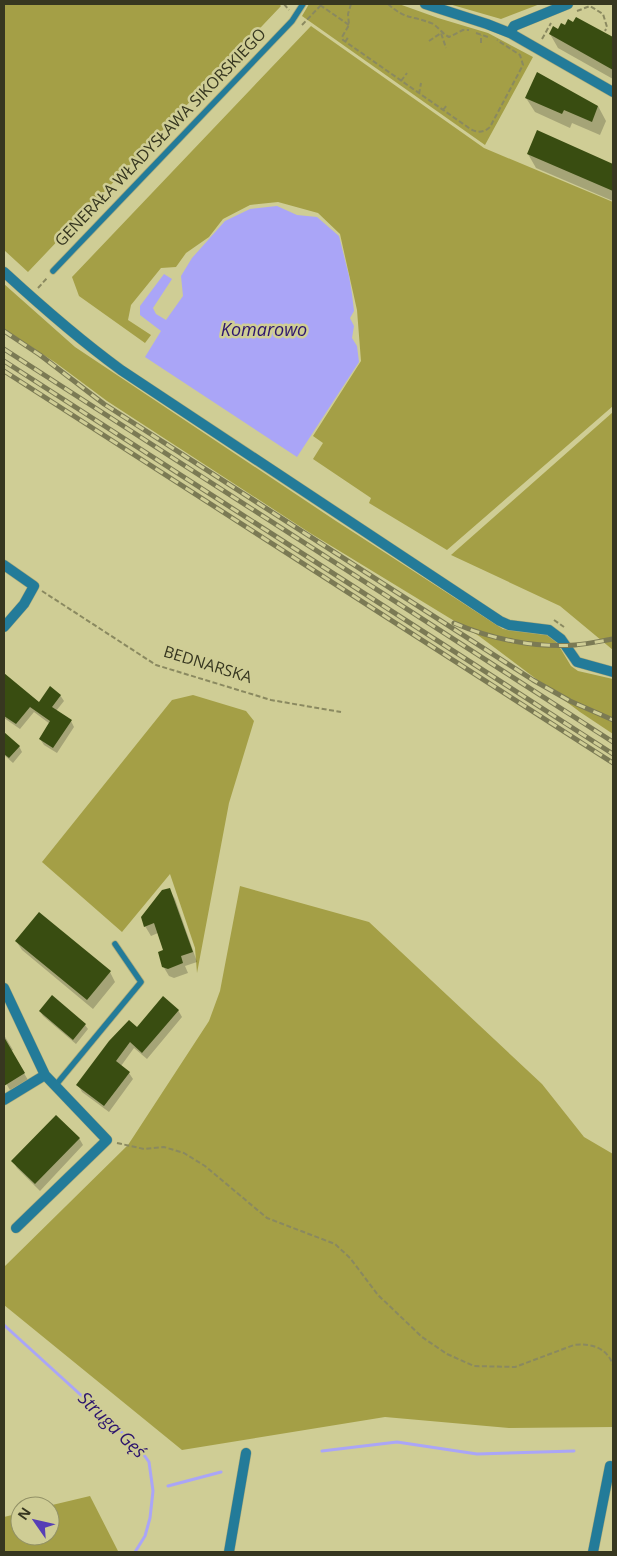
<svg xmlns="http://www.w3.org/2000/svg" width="617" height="1556" viewBox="0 0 617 1556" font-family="'Open Sans',sans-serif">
<rect width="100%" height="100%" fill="#cfcd95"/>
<path fill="#a49f46" d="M4,4H279L281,6L28,272L4,250Z
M309,4H399L438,18L488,33L533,57L485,145L302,16Z
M449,4H540L501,19Z
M311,26L484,148L613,202V406L447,550L369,503L371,498L313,459L323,443L313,436L361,361L357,310L340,234L318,213L278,202L250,205L223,219L209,237L186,253L176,267L161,268L131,305L128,320L151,335L145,343L79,296L72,277Z
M4,284L75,347L336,521L503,629L547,635L556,641L571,666L578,671L613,679V734L580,712L479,636L310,533L107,401L56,363L4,329Z
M613,412V650L560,606L451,555Z
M193,695L246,711L254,721L229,803L197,973L195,948L170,874L122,932L42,862L172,700Z
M240,886L369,922L542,1084L584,1137L613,1154V1427L509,1428L385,1417L182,1450L4,1305V1267L128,1145L209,1021L220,991Z
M90,1496L118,1551L4,1552V1517L20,1513V1536H50V1506H48Z"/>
<path fill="#aaa5f7" d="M277,206L297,215L317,217L339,236L349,276L352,294L354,311L350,318L354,326L352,338L357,346L359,362L297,457L145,357L161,331L140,315V306L164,274L172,279L153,308L156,314L166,320L183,296L181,276L192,258L225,221L250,209Z"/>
<path fill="#0003" d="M576,18L613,39V79L558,48L550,34L574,23Z
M526,98L598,106L606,121L600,135L572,123L570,128L535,112Z
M538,132L613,165V201L536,168L528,154Z
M4,675L39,703L60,695L64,701L56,711L71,721L74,727L57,753L44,745L40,739L50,724L34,712L20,729L4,718Z
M4,734L19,746L22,752L13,763L4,755Z
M169,889L175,899L197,962L185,966L188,973L174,978L169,976L163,966L165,951L158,933L151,936L145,926Z
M16,941L110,972L115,982L93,1009L22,950Z
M52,997L85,1025L88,1029L76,1044L43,1016L40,1011Z
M178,1010L182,1017L147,1059L134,1048L121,1066L129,1073L133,1079L109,1112L82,1092L78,1085L137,1029Z
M4,1035L13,1050L11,1051L28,1080L10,1090L4,1080Z
M79,1138L83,1145L40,1191L17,1168L13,1161Z"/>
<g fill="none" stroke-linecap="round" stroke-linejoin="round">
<path stroke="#aaa5f7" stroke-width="3" d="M4,1325L139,1448L149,1462L153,1491L150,1518L145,1536L135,1552
M322,1451L397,1442L477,1454L574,1451
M168,1486L221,1472"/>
</g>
<path fill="#394d11" d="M576,17L613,37V70L549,34L553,26L558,29L561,23L565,25L568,19L573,22Z
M537,72L598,106L592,122L564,110L562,114L525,98Z
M537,130L613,164V191L527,154Z
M4,673L39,702L50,686L61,695L52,707L72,720L53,748L39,739L50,721L30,707L16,724L4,716Z
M4,732L20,746L9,758L4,754Z
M170,888L193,952L181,956L183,963L168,969L162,967L158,952L163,950L154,923L144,927L141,917L162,890Z
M39,912L111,971L87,1000L15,941Z
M52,995L86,1024L73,1040L39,1011Z
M163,996L179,1010L142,1053L130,1042L116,1061L130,1072L104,1106L76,1085L109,1041L129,1020L137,1027Z
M4,1037L25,1073L4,1086Z
M56,1115L80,1138L35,1184L11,1161Z"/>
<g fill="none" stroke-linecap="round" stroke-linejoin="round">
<g stroke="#aeac7b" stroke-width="7">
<path id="service" d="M53,271L292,21L303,4
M55,1086L141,982L115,944"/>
</g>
<g stroke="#aeac7b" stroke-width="11">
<path id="minor" d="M425,4L487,24L510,33L613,92
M510,33L514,26L568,4
M4,565L34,586L24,604L4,627
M4,988L45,1075L107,1140L16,1228
M4,1100L45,1075
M229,1552L246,1453
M593,1552L610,1466"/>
</g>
<g stroke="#aeac7b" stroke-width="11">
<path id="tertiary" d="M4,272C41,306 80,340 121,370L500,621L509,625L549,630L561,639L577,662L613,672"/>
</g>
<path stroke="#8a8960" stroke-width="2" stroke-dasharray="5 2.5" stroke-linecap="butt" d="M284,4L289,10
M351,4L348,14L349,25L342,37L343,40L469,128C476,133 484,133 490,127L523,65L520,55L497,40
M388,4C406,20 410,15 431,23C437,25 441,33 449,37L463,30H469
M320,5L349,25
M577,11L590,6L603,14L607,27L605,31
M302,25L322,4
M476,33L488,37
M542,39L551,23
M429,41L441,33L446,48
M345,42L349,36
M481,43V35
M401,81L407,73
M419,94L421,83
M443,110L447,105
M38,288L48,277
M42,591L156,665L271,700L341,712
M554,620L564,627
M117,1143L144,1149L164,1147L184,1153L205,1166L267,1218L335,1244L350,1258L378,1295L422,1337L447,1354L474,1366L515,1367L574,1345C592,1343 607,1348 613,1365
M613,1432V1389"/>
<use href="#service" stroke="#237b99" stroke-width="5.5"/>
<use href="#minor" stroke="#237b99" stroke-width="10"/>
<use href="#tertiary" stroke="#237b99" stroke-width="10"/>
<g stroke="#7b7a54" stroke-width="5">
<path id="rail" d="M4,331L40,355L104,404L533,680L570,701L613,720
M4,349L613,742
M4,361L613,754
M4,371L613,763
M454,623C491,639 535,648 575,645C588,644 601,641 613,639"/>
</g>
<use href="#rail" stroke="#cfcd95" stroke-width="3" stroke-dasharray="9" stroke-linecap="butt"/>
</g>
<g text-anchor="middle" stroke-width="5" stroke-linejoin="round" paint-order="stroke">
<g font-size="16" fill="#373720" stroke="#cfcd95">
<text transform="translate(160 137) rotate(-46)" y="6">GENERAŁA WŁADYSŁAWA SIKORSKIEGO</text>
<text transform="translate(208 664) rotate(17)" y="6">BEDNARSKA</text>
</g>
<g font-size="18" font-style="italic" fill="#2c146d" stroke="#cfcd95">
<text x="264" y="336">Komarowo</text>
<text transform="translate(112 1425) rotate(44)" y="6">Struga Gęś</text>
</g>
</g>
<rect width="617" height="1556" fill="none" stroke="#373720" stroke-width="10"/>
<g transform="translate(35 1521) rotate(304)"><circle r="24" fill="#cfcd95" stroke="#929166"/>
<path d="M0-4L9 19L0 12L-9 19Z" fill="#563eb6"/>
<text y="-8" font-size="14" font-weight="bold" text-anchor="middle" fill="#373720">N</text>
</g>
</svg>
